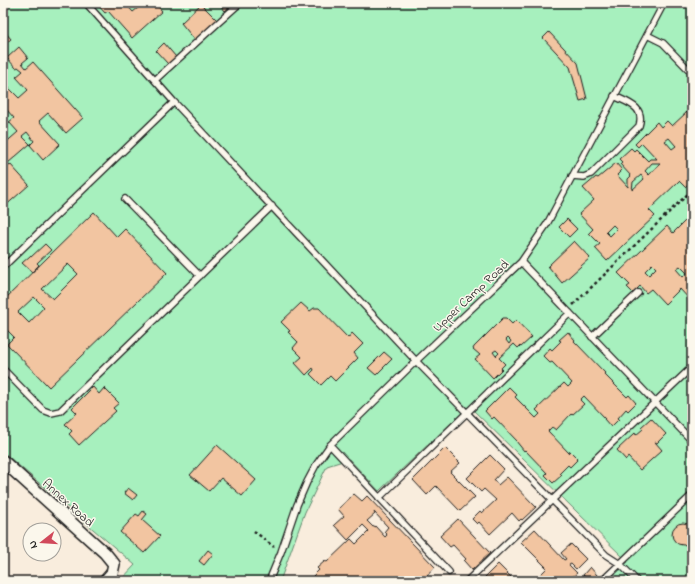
<svg xmlns="http://www.w3.org/2000/svg" width="695" height="584" viewBox="0 0 695 584" font-family="'Indie Flower',sans-serif">
<rect width="100%" height="100%" fill="#f9eddd"/>
<filter id="ink" filterUnits="userSpaceOnUse"><feTurbulence type="fractalNoise" baseFrequency=".025" numOctaves="2"/><feDisplacementMap in="SourceGraphic" scale="8" xChannelSelector="R" yChannelSelector="G"/><feConvolveMatrix kernelMatrix="1 2 1 2 8 2 1 2 1" color-interpolation-filters="sRGB"/></filter>
<g filter="url(#ink)">
<path fill="#a7f0be" stroke="#62866d" d="M4,3H692V581H609L628,562L469,406L379,491L349,459L327,466L305,512L280,581H120L135,565L3,452Z"/>
<path fill="#f2c5a1" stroke="#1c1c1c" fill-rule="evenodd" d="M96,3H125L133,12L144,3H155L162,11L132,38L108,11L105,13Z
M225,3H234L225,11L221,6Z
M201,4L217,20L195,40L181,23Z
M5,32L11,39L4,45L3,43V34Z
M549,32L578,63L587,99L580,101L570,67L543,38Z
M164,43L176,57L168,64L156,51Z
M19,47L28,58L22,63L26,68L33,62L83,118L66,133L48,113L39,121L60,144L43,160L30,145L34,141L27,132L22,136L30,144L8,163L3,157V145L18,132L9,122L14,118L6,109L3,112V91L8,87L19,98L28,90L16,77L23,71L18,67L16,68L7,58Z
M687,112L692,117V181L685,187L679,181L649,210L655,216L607,261L595,248L600,244L589,233L593,229L579,214L594,200L583,188L596,177L598,178L616,163L622,170L617,175L628,187V179L631,176L620,164L622,162L619,159L631,148L634,151L636,149L648,161L650,159H657L642,143L638,147L635,144L657,122L661,127L667,121L672,126ZM669,138L676,146L672,149L665,141ZM652,163H660L649,175L645,171ZM641,175L644,179L632,190L633,182ZM613,225L617,229L610,236L606,232Z
M10,164L29,185L3,208V168L4,169Z
M94,212L117,237L125,229L167,273L49,387L7,344L14,337L3,326V301ZM68,264L78,274L53,299L42,289ZM34,297L44,307L29,323L18,312Z
M692,214V250L691,251H692V298L690,300L680,289L665,304L651,289L646,293L640,286L633,293L627,287L630,285L618,273L667,226L673,233ZM652,264L656,268L649,275L645,271ZM680,266L687,273L683,277L676,269Z
M567,219L577,229L569,237L559,227Z
M574,241L590,258L562,283L548,266Z
M45,244L51,250L37,263L39,265L32,272L22,263L30,256L31,257Z
M301,303L310,311L314,308H319L348,338L352,333L363,344L354,353L358,358L335,381L330,376L321,385L310,374L314,370L313,368L306,375L295,363L302,357L293,348L298,342L288,332L290,331L281,322Z
M503,318H506L512,324L516,320L532,337L521,347L520,346L518,348L514,344L499,358L505,364L501,368L502,369L493,378L475,359L480,355L473,349L474,347ZM508,338L511,341L509,344L506,340ZM496,350L499,353L496,356L493,352Z
M568,332L575,340L574,341L605,373L604,374L627,397L629,395L636,403L628,411L626,409L618,418L619,419L611,427L604,419L605,418L584,396L580,400L584,404L572,415L571,414L556,430L552,427L548,431L569,453L570,451L578,459L570,467L568,465L560,473L562,475L553,483L545,475L547,473L525,450L524,451L516,441H517L494,417L492,419L485,411L509,387L517,395L515,397L536,418L540,414L536,410L564,383L568,387L572,383L552,362L550,363L543,356L550,348L552,350L561,341L559,340Z
M384,352L392,359L376,375L368,368Z
M93,387L99,394L104,388L119,403L113,408L116,411L79,445L69,434L72,431L65,424L77,413L72,408Z
M651,418L666,434L657,443L655,442L662,450L640,470L628,457L626,460L617,450L635,433L636,435L643,429L641,427Z
M217,445L256,480L242,496L221,478L209,491L190,475Z
M445,448L460,463L450,472L475,497L460,511L436,486L427,495L413,480Z
M490,455L504,469L494,480L498,485L507,477L536,507L522,520L521,519L519,521L512,513L490,534L479,522L477,524L472,519L480,511L482,513L496,500L484,489L481,492L467,478Z
M128,488L137,495L133,500L124,493Z
M354,494L362,501L367,496L435,567L425,578L427,581H317L313,576L319,570L317,568L325,561L327,562L351,539L356,544L369,531L363,525L348,540L334,525L344,516L338,509ZM374,512L388,527L384,532L387,535L385,537L375,526L373,527L367,521L375,514Z
M143,511L147,514L142,520L160,536L144,553L120,532L136,514L139,516Z
M458,519L490,553L472,570L464,561L466,559L453,545L450,547L440,536Z
M672 534a11 11 0 1 1 22 0a11 11 0 1 1-22 0Z
M535,529L564,560L566,559L561,553L571,544L586,559L576,569L571,564L569,565L577,573L568,581H534L547,568L521,542Z
M208,550L213,554L204,565L199,561Z
M498,564L515,581H489L485,577Z
M590,567L597,575L591,581H589L583,575Z"/>
<g fill="none" stroke-linecap="round" stroke-linejoin="round">
<g stroke="#1c1c1c" stroke-width="8">
<path id="lane" d="M86,3L174,102L416,361L606,555L620,564L637,581
M647,35L663,43L692,73
M155,80L240,3
M572,176L584,177L591,174L639,126C645,107 629,103 614,96
M125,199L200,276
M521,262L692,441
M3,267L174,102
M592,337L638,293
M3,369L43,410L51,413L60,411L272,206
M330,445L449,572
M379,498L570,313
M269,581L281,552L297,505L307,482L316,465L330,445L416,361L521,262L547,224L664,3
M467,581L692,367
M602,581L692,495"/>
</g>
<g stroke="#1c1c1c" stroke-width="14">
<path id="street" d="M3,461L105,553L114,564L112,573L105,581"/>
</g>
<path stroke="#1c1c1c" stroke-width="2.5" stroke-dasharray="3 3" stroke-linecap="butt" d="M573,305L692,190
M254,531L274,547"/>
<use href="#lane" stroke="#fbf7ec" stroke-width="5.5"/>
<use href="#street" stroke="#fbf7ec" stroke-width="11"/>
</g>
</g>
<g text-anchor="middle" stroke-width="3" stroke-linejoin="round" paint-order="stroke">
<g font-size="13" fill="#1c1c1c" stroke="#fbf7ec">
<text transform="translate(470 295) rotate(-43)" y="5">Upper Camp Road</text>
<text transform="translate(69 502) rotate(42)" y="5">Annex Road</text>
</g>
</g>
<rect width="695" height="584" fill="none" stroke="#fbf7ec" stroke-width="16"/>
<rect x="8" y="8" width="679" height="568" fill="none" stroke="#1c1c1c" stroke-width="1.5" filter="url(#ink)"/>
<g transform="translate(42 542) rotate(253)"><circle r="19" fill="#fbf7ec" stroke="#a29f99"/>
<path d="M0-3L7 15L0 10L-7 15Z" fill="#d1495b"/>
<text y="-6" font-size="11" font-weight="bold" text-anchor="middle" fill="#1c1c1c">N</text>
</g>
</svg>
